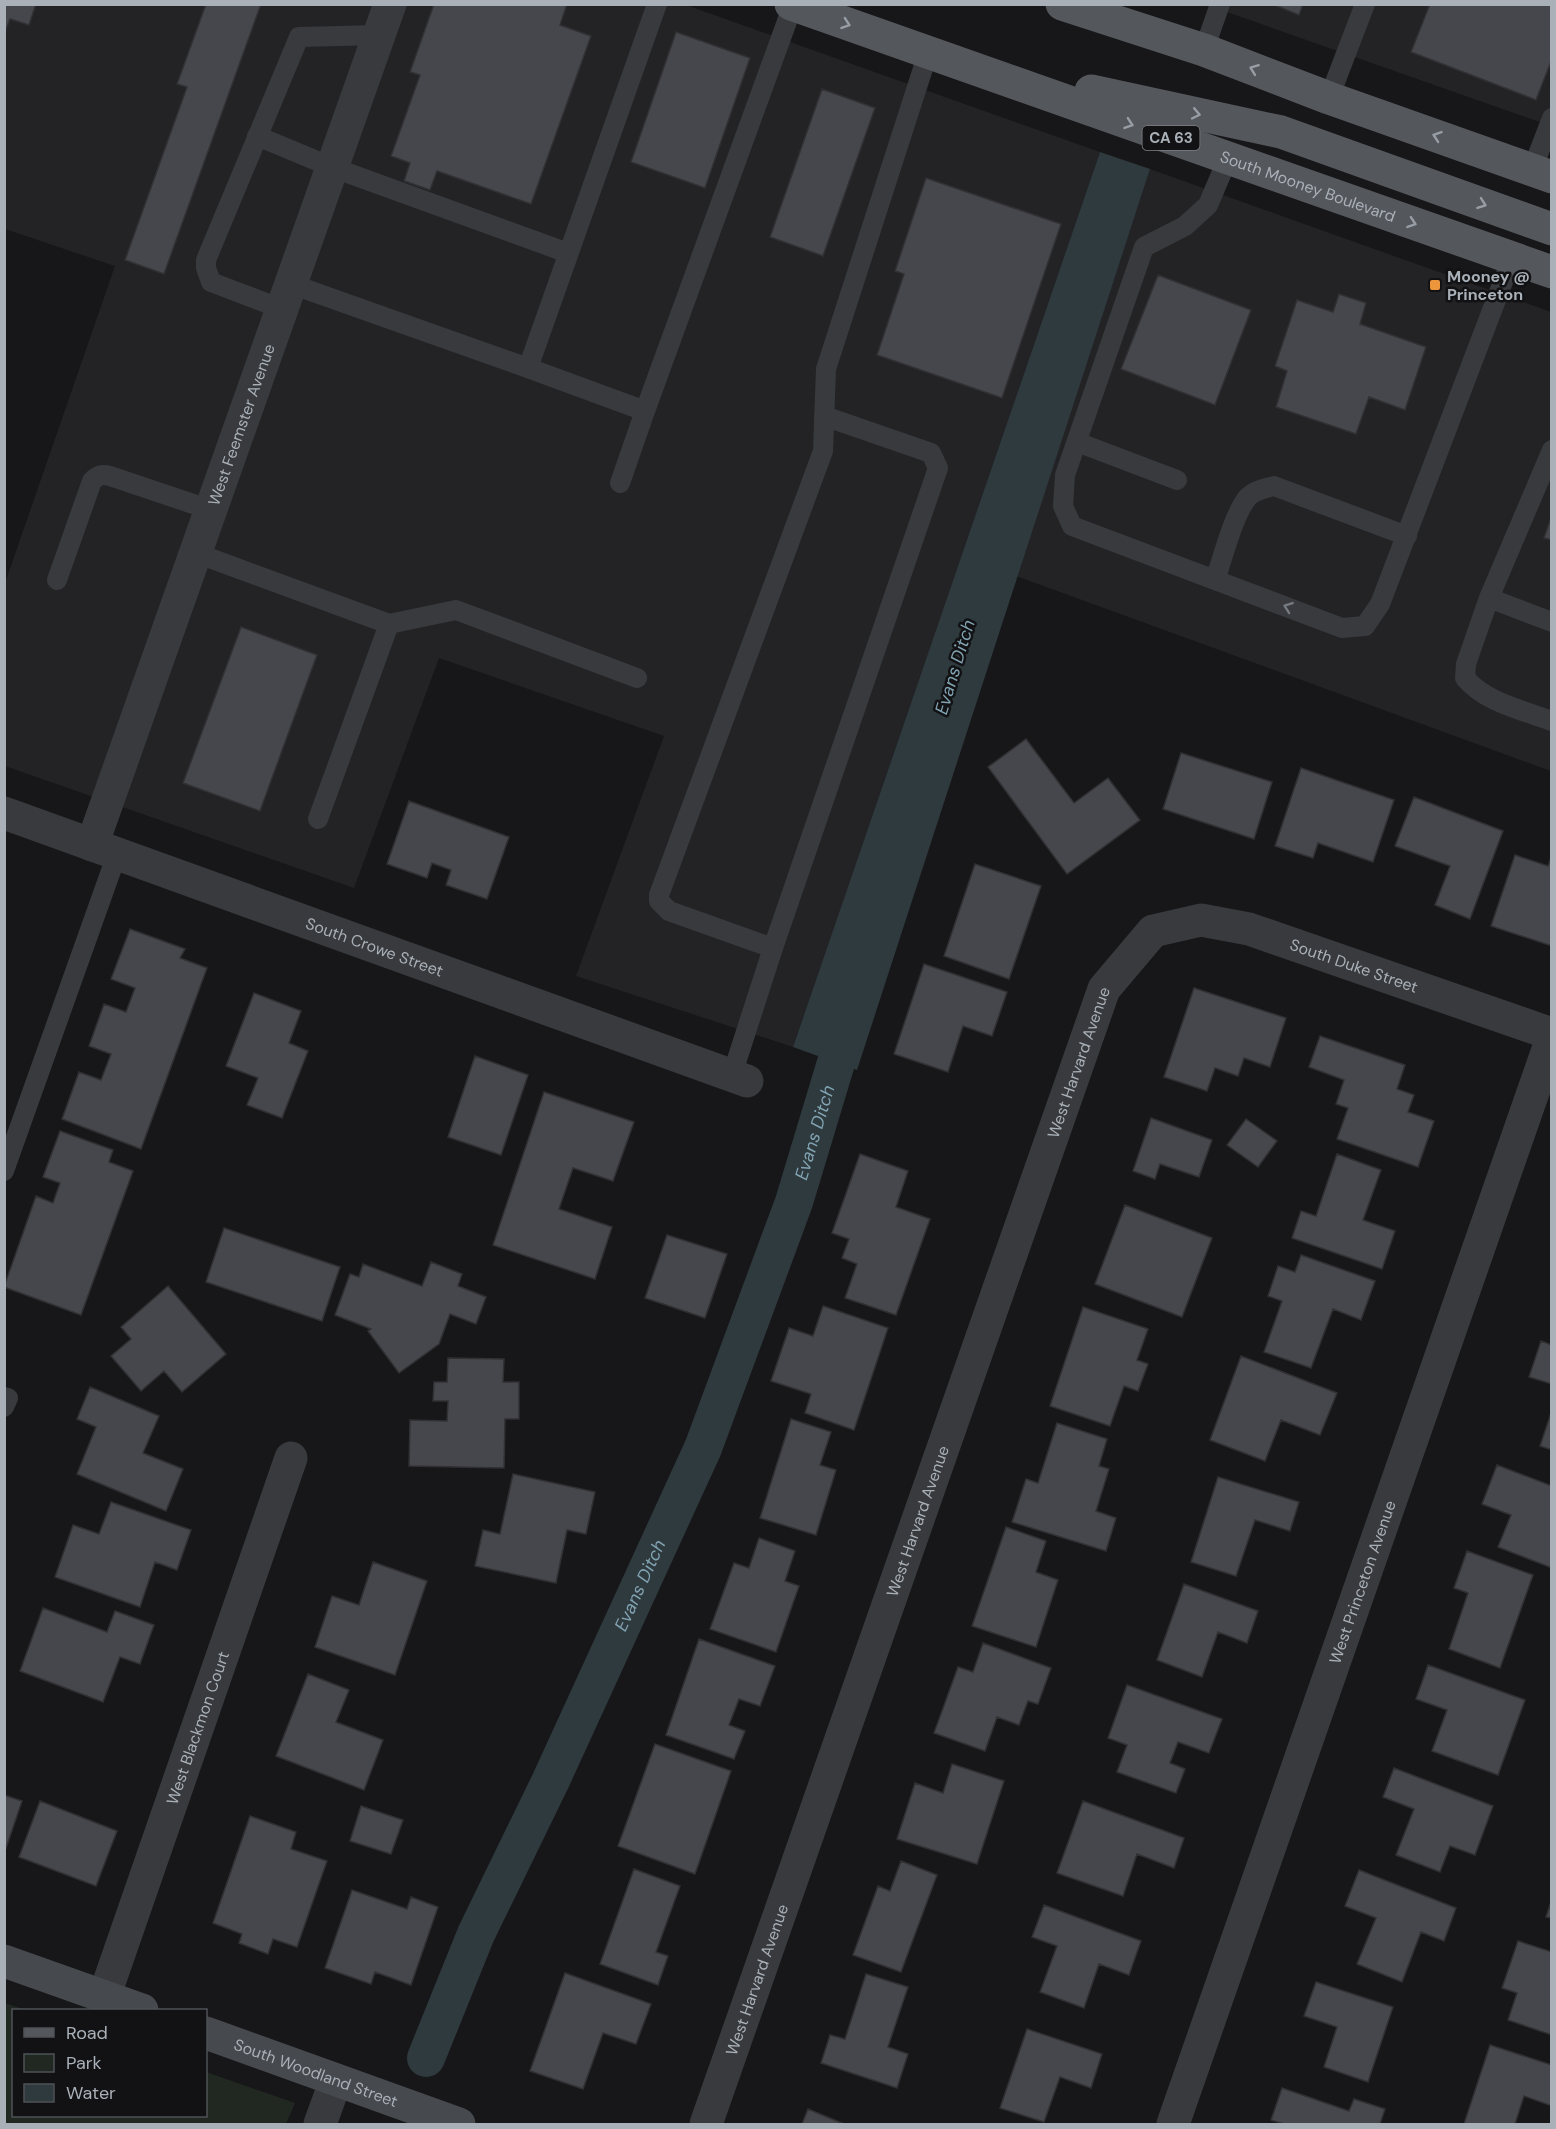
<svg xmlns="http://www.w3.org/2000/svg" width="1556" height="2129" viewBox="0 0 1556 2129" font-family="'DM Sans',sans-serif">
<rect width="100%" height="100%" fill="#171719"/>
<path fill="#232326" d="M5,5H686L1100,152L793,1047L576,976L664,736L439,658L354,888L5,766V583L115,266L5,229Z
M1207,5H1551V126Z
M1150,169L1551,312V771L1016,576Z"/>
<path fill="#212821" d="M5,2003L26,2010H14V2116H206V2072L295,2103L286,2124H5Z"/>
<path fill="#2f3a3e" d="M1100,152L1150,169L857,1070L793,1047Z"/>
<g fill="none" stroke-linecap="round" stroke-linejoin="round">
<path stroke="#2f3a3e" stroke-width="38" id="s1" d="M426,2058L476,1934L551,1780L703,1448L794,1202L851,1013"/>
</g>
<path fill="#46474c" stroke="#313134" stroke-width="1.5" d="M4,4H36L29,25L10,19L4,35Z
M206,4H261L164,274L125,260L187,87L177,84Z
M434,4H567L560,25L591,36L531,204L437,171L430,190L404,181L410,163L391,156L420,75L410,72Z
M1272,4H1303L1299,15Z
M1430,4H1552V59L1536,100L1411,52Z
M676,32L750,58L705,188L631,162Z
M822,89L875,108L823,256L770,237Z
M926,178L1061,224L1002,398L877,355L904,274L895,271Z
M1158,275L1251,310L1215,405L1121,369Z
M1339,294L1366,303L1360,324L1426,347L1405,410L1369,397L1356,434L1276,407L1287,371L1275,366L1297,300L1333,312Z
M1552,515V540L1544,538Z
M241,627L317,655L260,811L183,783Z
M1026,739L1074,803L1108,778L1140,820L1067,874L988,767Z
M1181,753L1272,782L1254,839L1163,809Z
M1301,768L1394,800L1373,862L1318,843L1313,858L1275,846Z
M1414,797L1503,831L1470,919L1435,905L1450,866L1395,846Z
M409,801L509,837L487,899L446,885L451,870L432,863L427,878L387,864Z
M1515,855L1548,866L1552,855V946L1491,926Z
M975,864L1041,886L1009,979L944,956Z
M130,929L185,949L180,958L207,968L141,1149L62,1119L79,1072L101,1080L111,1054L89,1046L104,1004L126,1012L135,988L111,979Z
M924,964L1007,992L992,1036L963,1026L948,1072L894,1054Z
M1194,988L1286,1018L1270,1067L1244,1058L1238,1076L1215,1068L1207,1091L1164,1077Z
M254,993L301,1011L289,1043L308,1051L282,1118L247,1105L258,1078L226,1066Z
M1320,1036L1405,1065L1397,1089L1414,1095L1408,1112L1434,1121L1418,1167L1337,1139L1348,1108L1336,1104L1344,1080L1309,1067Z
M475,1056L528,1075L501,1155L448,1137Z
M544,1092L634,1122L613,1181L573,1168L559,1209L612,1227L595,1279L493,1245Z
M1151,1118L1212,1140L1199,1177L1160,1164L1155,1179L1133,1171Z
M1246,1119L1277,1141L1258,1167L1227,1145Z
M60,1131L113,1150L109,1162L133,1171L81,1315L4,1287L36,1196L53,1203L60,1183L43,1177Z
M860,1154L908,1171L896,1207L930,1219L896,1315L845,1298L857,1264L842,1258L849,1239L832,1233Z
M1337,1154L1381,1170L1363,1220L1395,1231L1382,1269L1292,1238L1301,1211L1316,1216Z
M1125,1205L1212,1238L1182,1317L1095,1284Z
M224,1228L340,1267L322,1321L206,1282Z
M667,1235L727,1254L705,1318L645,1298Z
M1301,1255L1375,1281L1361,1320L1333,1309L1311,1368L1264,1352L1282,1301L1268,1296L1278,1266L1295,1272Z
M431,1262L462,1274L458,1286L486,1297L476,1324L450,1314L439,1344L399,1373L368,1331L371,1329L335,1315L350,1274L359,1277L363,1264L422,1286Z
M168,1286L226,1354L182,1392L164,1371L141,1391L111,1356L131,1339L121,1327Z
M823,1306L888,1328L854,1430L805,1413L811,1394L771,1381L789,1328L813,1336Z
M1083,1307L1148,1329L1137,1360L1148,1364L1138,1391L1124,1386L1110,1426L1050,1406Z
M1541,1341L1552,1345V1384L1529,1377Z
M1241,1356L1337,1393L1320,1435L1281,1420L1265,1461L1210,1440Z
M448,1358L504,1359L503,1382H519V1419H505L504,1468L409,1466L410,1420L447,1421L448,1401H433L434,1382H447Z
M90,1387L159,1416L143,1453L183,1469L166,1511L77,1474L96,1427L77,1419Z
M1552,1410V1450L1540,1446Z
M791,1419L831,1432L820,1465L836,1470L816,1535L760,1518Z
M1057,1423L1107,1439L1099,1466L1109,1469L1096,1511L1116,1518L1106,1551L1012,1522L1026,1479L1038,1483Z
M1497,1465L1552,1486V1568L1498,1547L1511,1515L1482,1504Z
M513,1474L595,1492L586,1534L567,1530L556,1583L475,1566L483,1530L500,1534Z
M1218,1477L1299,1502L1290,1531L1255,1520L1236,1576L1191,1562Z
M111,1502L191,1530L177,1570L155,1562L140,1607L55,1577L73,1525L99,1534Z
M1006,1527L1046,1541L1036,1572L1058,1580L1036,1647L972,1626Z
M759,1538L795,1551L785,1581L799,1586L776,1652L710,1629L734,1563L749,1568Z
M1467,1551L1533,1575L1500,1668L1449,1649L1468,1593L1454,1588Z
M373,1562L427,1581L395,1675L315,1647L332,1596L359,1605Z
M1184,1584L1258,1611L1247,1643L1218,1632L1202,1677L1157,1660Z
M43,1608L107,1632L115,1611L154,1625L140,1664L120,1657L103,1702L20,1671Z
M699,1639L775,1666L760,1706L739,1699L729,1725L745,1731L734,1759L666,1735Z
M983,1643L1051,1668L1038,1704L1028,1701L1019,1725L997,1717L985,1751L934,1733L958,1667L973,1672Z
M1428,1665L1525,1700L1498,1775L1432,1751L1447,1710L1416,1699Z
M308,1674L349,1690L336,1722L383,1740L364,1790L276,1756Z
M1127,1685L1222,1719L1209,1753L1178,1742L1170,1763L1185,1769L1176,1793L1117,1772L1127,1745L1108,1738Z
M655,1744L731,1771L695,1874L618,1846Z
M952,1764L1004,1781L977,1864L897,1839L915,1783L943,1793Z
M1394,1768L1493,1806L1475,1855L1450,1846L1440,1872L1396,1855L1414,1809L1383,1797Z
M4,1795L22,1801L4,1854Z
M40,1801L117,1831L96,1886L19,1857Z
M1083,1801L1184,1838L1174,1868L1137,1854L1123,1896L1057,1873Z
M361,1806L403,1820L391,1854L350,1841Z
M250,1816L296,1832L291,1849L327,1861L297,1947L273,1939L268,1954L239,1943L242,1934L213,1923Z
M901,1861L937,1875L901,1972L853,1955L878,1886L890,1891Z
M634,1869L680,1886L656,1952L668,1956L658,1985L600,1964Z
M1359,1870L1456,1908L1444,1941L1421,1932L1402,1982L1357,1964L1376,1918L1345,1906Z
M352,1890L407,1909L411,1897L438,1907L411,1985L375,1972L371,1984L325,1968Z
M1552,1899V1918L1546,1917Z
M1044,1905L1141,1941L1129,1975L1099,1964L1084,2008L1040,1992L1057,1946L1032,1937Z
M1518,1941L1552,1952V2035L1508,2020L1517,1993L1502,1988Z
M565,1973L651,2004L636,2044L603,2033L583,2089L530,2071Z
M866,1974L908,1987L888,2047L908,2054L897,2088L821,2063L830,2035L845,2039Z
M1316,1982L1393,2007L1368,2082L1324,2067L1337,2027L1304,2016Z
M1027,2029L1102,2054L1091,2088L1060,2077L1044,2122L1000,2108Z
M1490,2045L1552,2065V2106L1524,2096L1515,2124H1464Z
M1282,2088L1349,2111L1354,2099L1385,2109L1380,2124H1284L1271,2120Z
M808,2109L844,2124H802Z"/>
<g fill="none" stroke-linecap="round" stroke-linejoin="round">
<path stroke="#383a3d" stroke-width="20" d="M1204,50L1220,4
M1329,98L1365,4
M257,136L334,168L568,253
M1228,158L1208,205L1185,226L1144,247L1065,475L1063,506L1072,526L1342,628L1365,626L1380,604L1512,258
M1532,170L1552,118
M291,284L528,368L657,4
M282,309L211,282L206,268V260L299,37L379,35
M528,368L645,411L793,5
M824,416L931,453L938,468L773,948L669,911L659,901V895L823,451L826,369L928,53
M1077,442L1177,480
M1552,450L1489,598L1466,664L1465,678C1485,702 1522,710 1552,721
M620,483L645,411
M196,553L389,624L456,610L637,678
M57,580L92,481C98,475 102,474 110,476L211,510
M1215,580C1223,558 1233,515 1248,497C1255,490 1264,489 1274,486L1407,536
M1489,598L1552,622
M318,819L389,624
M732,1075L773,948
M4,1171L117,854
M4,1397L8,1398L4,1407"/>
<g stroke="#383a3d" stroke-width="33">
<path id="s2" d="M4,813L747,1081"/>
<path id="s3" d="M92,845L390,4"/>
<path id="s4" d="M104,1997L291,1458"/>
<path d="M320,2124L336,2080"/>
<path id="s5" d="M706,2124L1104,989L1153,931L1201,920L1249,929L1552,1034"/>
<path id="s6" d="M1173,2124L1552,1038"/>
</g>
<g stroke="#46494d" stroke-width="33">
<path d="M4,1961L142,2010"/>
<path id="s7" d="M206,2033L459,2124"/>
</g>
<g stroke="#54575c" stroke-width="33">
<path id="s8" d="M791,4L1552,272"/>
<path d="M1062,4L1204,50L1329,98L1552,177"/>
<path d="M1091,91L1281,132L1552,229"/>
</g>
</g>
<defs><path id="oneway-chevron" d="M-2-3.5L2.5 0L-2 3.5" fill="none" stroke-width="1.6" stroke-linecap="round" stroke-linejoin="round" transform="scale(1.5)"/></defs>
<g stroke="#989ea6">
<use href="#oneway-chevron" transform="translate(846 24) rotate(19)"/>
<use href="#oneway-chevron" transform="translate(1254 69) rotate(-159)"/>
<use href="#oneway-chevron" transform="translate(1196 114) rotate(12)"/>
<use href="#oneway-chevron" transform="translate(1129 124) rotate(19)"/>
<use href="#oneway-chevron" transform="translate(1437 136) rotate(-161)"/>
<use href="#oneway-chevron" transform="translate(1482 204) rotate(20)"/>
<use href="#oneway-chevron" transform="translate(1412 223) rotate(19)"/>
</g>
<use stroke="#767b81" href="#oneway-chevron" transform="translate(1288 607) rotate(-160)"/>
<rect fill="#ed953b" stroke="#121214" stroke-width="2" x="1429" y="279" width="12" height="12" rx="3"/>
<g text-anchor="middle" stroke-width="5" stroke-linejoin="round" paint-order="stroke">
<rect fill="#121214" stroke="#7c8187" stroke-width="1.5" x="1142.5" y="126" width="57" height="24" rx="4.5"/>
<g font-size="15" font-weight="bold" fill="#a9b0b8">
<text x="1171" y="143">CA 63</text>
</g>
<g font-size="16" fill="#a9b0b8" stroke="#121214">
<text dy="6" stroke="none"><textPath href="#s8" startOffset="548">South Mooney Boulevard</textPath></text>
<text dy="6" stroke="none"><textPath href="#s3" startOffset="446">West Feemster Avenue</textPath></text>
<text dy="6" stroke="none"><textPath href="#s2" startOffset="394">South Crowe Street</textPath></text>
<text dy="6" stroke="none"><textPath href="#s5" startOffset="1488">South Duke Street</textPath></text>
<text dy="6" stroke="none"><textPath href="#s5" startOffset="1125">West Harvard Avenue</textPath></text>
<text dy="6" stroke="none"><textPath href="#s5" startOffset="639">West Harvard Avenue</textPath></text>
<text dy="6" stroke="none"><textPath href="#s6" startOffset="574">West Princeton Avenue</textPath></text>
<text dy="6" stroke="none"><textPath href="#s4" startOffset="285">West Blackmon Court</textPath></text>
<text dy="6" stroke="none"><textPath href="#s5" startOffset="153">West Harvard Avenue</textPath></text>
<text dy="6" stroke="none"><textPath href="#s7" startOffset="117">South Woodland Street</textPath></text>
</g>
<g font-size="16" font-weight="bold" fill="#a9b0b8" stroke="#121214" text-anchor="start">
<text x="1447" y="282">Mooney @<tspan x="1447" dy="18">Princeton</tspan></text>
</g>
<g font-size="18" font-style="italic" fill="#81a3b2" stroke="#121214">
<text transform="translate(955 667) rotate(-73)" y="6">Evans Ditch</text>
<text dy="6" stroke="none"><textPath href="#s1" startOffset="1005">Evans Ditch</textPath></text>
<text dy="6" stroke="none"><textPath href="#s1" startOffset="519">Evans Ditch</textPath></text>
</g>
</g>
<rect width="1556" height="2129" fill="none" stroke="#a9b0b8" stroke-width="12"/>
<rect x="12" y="2009" width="195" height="108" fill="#121214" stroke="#4e5156" stroke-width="1.5"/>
<rect x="24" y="2028" width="30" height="9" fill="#54575c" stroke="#4e5156" stroke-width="1.5"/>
<text x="66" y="2039" font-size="18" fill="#a9b0b8">Road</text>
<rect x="24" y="2054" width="30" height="18" fill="#212821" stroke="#4e5156" stroke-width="1.5"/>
<text x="66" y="2069" font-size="18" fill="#a9b0b8">Park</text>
<rect x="24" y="2084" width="30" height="18" fill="#2f3a3e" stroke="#4e5156" stroke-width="1.5"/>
<text x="66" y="2099" font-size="18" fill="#a9b0b8">Water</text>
</svg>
